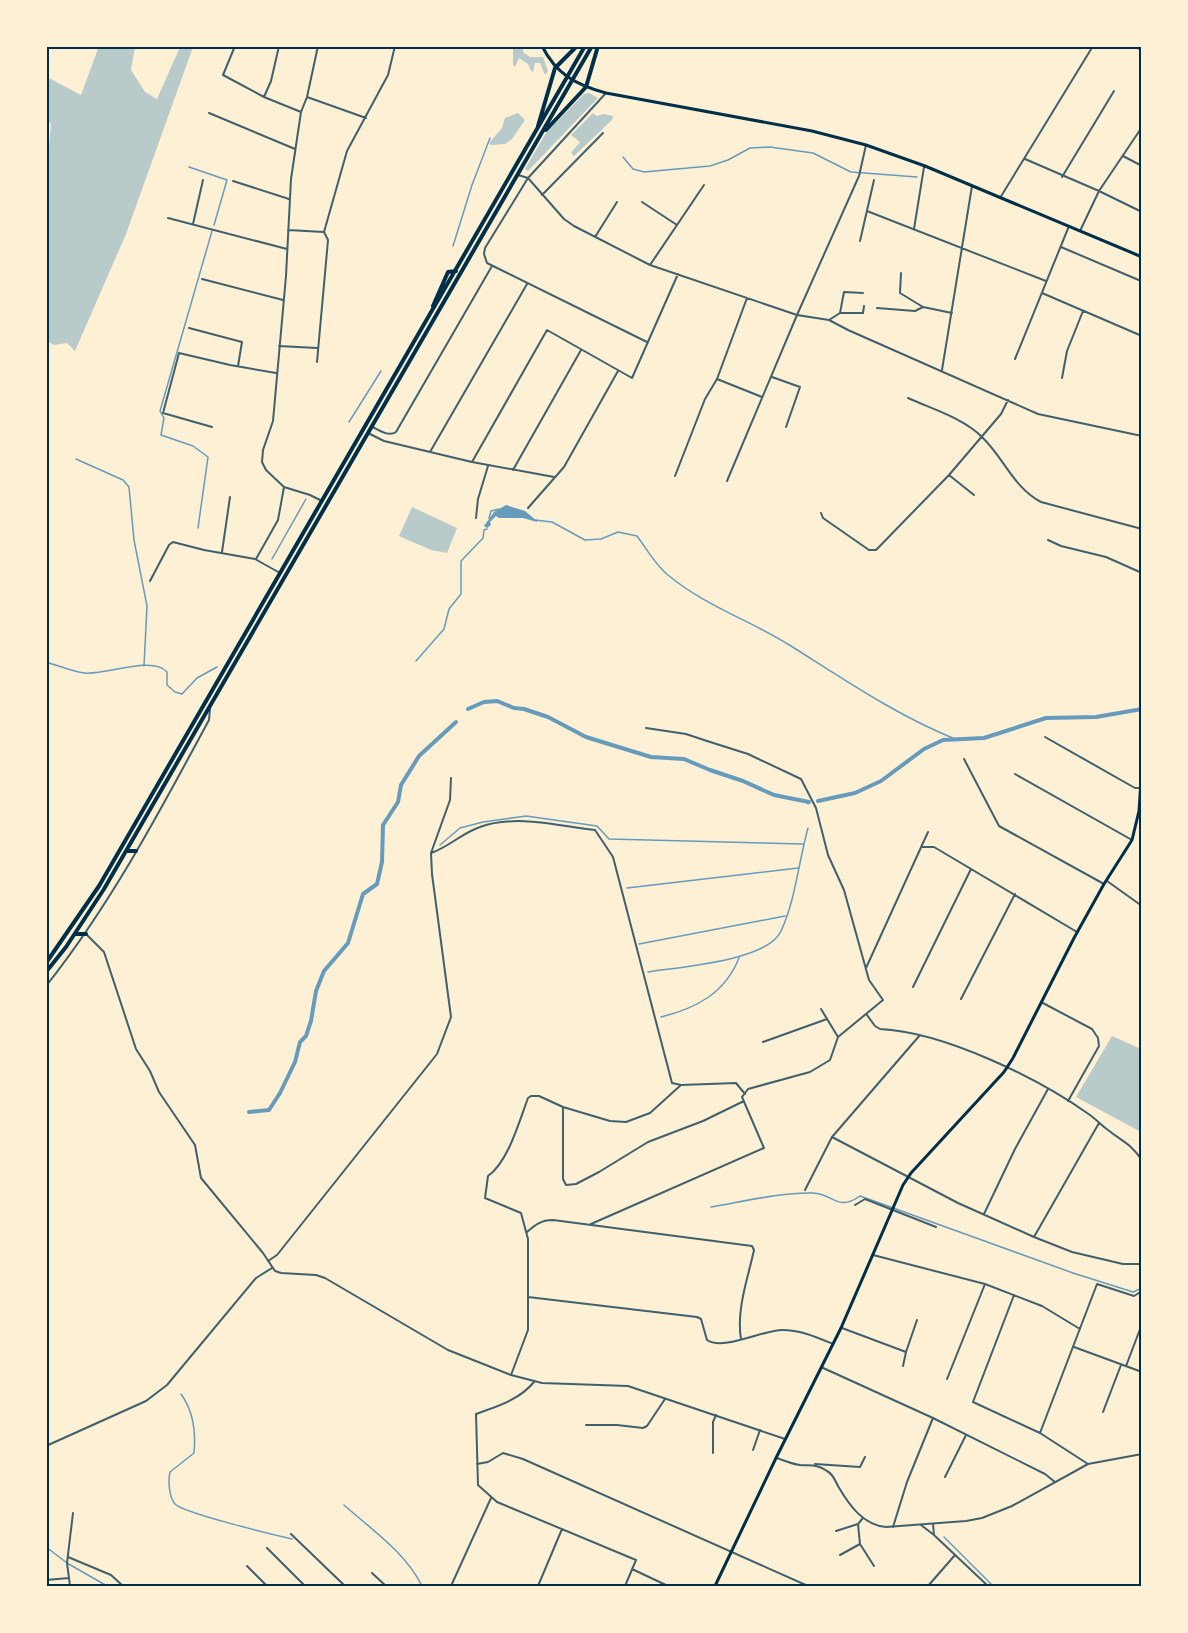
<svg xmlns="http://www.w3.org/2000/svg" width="1188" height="1633" viewBox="0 0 1188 1633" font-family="Arial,sans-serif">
<rect width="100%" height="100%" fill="#fdf0d5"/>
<path fill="#b9caca" d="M99,46L135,47L131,70L145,92L157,99L180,47H193L126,234L75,351L67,343L54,345L47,341L46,147H49L51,124L47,120V77L81,95Z
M513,47H523V52L530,57H543L548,71L545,75L540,63H535L533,72L531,71L528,64L519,58L515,67L513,65Z
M589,93L598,98L528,171L525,169L546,133L584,94Z
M518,113L525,120L512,139L505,144L491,145L489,143L502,128L505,118Z
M593,113L597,116L604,114L613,116L612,120L574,156L571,153L580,142L571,135Z
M412,507L457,528L447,553L431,550L399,536Z
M1112,1036L1141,1049V1132L1076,1097Z"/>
<path fill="#669bbc" d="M506,505L525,511L537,521V522L523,518H499L496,516L490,522L491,525L487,528L484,526L494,512Z"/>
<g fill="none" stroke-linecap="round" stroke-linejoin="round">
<path stroke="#669bbc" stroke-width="1.5" d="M623,157L633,169L644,172L710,166L728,160L750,148L770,147L813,153L851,172L917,177
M189,167L227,180L214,225
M453,246L472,185L490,138
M349,422L381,371
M76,459L123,480L129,487L134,540L147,606L144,666
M489,518L491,511L499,509
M535,520L552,522L585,540L601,539L618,532L637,536C646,548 656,566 668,575C705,606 752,621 791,646C845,680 896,715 955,739
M198,528L208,457L193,446L161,435L164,418L160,411L212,231
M272,559L306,499
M416,661L444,629L449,609L461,594V561L483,538L484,530L487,529
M46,662C59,666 71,671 84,673C104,676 152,655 167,672V685L175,692L182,694L197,678L217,667
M808,802V804
M440,845L460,828L483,822L526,816L597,826L609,839L803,844
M627,888L798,868
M639,944L785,916
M648,972C678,967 768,961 781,931C795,902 799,860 808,828
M661,1017C697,1008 725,993 739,958
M711,1207C741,1202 782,1192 813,1193C834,1194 838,1212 860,1196L1073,1273L1133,1292L1142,1288
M181,1394C194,1412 196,1432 194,1453L170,1472C168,1481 169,1497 175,1504C183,1513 275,1535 292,1539
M344,1505C372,1530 405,1552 422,1586
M944,1537L993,1586
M46,1547L67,1563L107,1586"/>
<path stroke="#669bbc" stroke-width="4" d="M468,709L484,702L497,701L514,708L524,709L548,717L586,737L651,757L684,759L710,770L743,781L774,795L809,802
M818,801L855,793L881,781L924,749L943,740L984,738L1046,718L1096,717L1142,709
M249,1112L269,1110L280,1093L295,1062L300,1042L306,1036L311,1021L316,991L324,971L348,943L363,894L377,884L382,862L383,825L398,802L401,785L419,756L456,722"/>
<path stroke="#3f606c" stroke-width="2" d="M235,46L223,75L264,97L301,112
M318,46L307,97L301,112L291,179L286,276L273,421L263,450L262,462L266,470L284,487L310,495L322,501
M1133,46L1142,50
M606,93L528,178L485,248L484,254L487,263L647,342
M264,97L271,81L279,46
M307,97L366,118
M209,113L295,149
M1123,156L1142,166
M1025,159L1099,191L1142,212
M518,175L528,178L564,219L574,226L650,265L797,315L829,320L848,330L1038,414L1142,436
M1062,177L1114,91
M233,181L289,199
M542,195L603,133
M1000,198L1093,46
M642,202L677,225
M867,211L1046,281
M168,218L287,249
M193,224L203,180
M914,229L924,167
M288,230L324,232L347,151L388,75L395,46
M1080,231L1099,191L1142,127
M595,237L617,202
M860,241L874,180
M1061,247L1141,281
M650,265L704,185
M901,273L900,293L923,307L952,313
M202,279L283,300
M1042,293L1142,336
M877,308L915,311L923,307
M840,313L844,292L863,293
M829,320L840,313H863L864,306
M189,328L242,342L238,366
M279,346L317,348
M1015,359L1069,226
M317,362L328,240L324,232
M942,370L972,186
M772,377L800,387L786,427
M1062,378L1067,351L1083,311
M717,379L762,397
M908,398C932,409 963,418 982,437C1004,458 1013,487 1041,502L1142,529
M371,426C379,430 388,437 396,432L492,266
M212,427L163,413L179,353L230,365L276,373
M368,433L384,441L472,462L554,477
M430,452L527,284
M472,462L547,330L632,378L678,274
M513,470L581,350
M949,475L974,495
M675,476L705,399L717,379L747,298
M727,481L797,315L859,176L866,145
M528,508L564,467L618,371
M821,513L823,518L869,550H876L949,475L1001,414L1008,400
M476,518L478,499L488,466
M1048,540L1061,546L1106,557L1142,573
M222,552L230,497
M256,559L278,520L284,487
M150,581L169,545L173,542L204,550L255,559L280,573
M1045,737L1135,788H1141
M964,759L999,826L1104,884
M1015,774L1132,840
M921,847H934L1077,932
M431,853C449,847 462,833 480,827C516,814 559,826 595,830L613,857L672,1083L681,1085L736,1083L745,1094
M1107,881L1142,906
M866,968L928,832
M913,987L971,869
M961,999L1015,894
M1041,1002L1092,1029L1098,1038L1099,1046L1068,1101
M821,1009L838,1037
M867,1015L875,1026L880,1029C944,1032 1038,1078 1090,1115C1097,1120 1102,1126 1108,1130C1123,1142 1130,1143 1142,1160
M763,1042L827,1019
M563,1107V1179L566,1185L576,1184L599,1172L648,1142L703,1121L744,1101
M832,1137L958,1203L1034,1237L1072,1252L1123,1264H1142
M805,1190L832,1137L920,1035
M855,1205L865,1199L936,1227
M984,1214L1015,1149L1048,1089
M591,1224L764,1148L742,1097L748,1089L810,1072L830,1060L838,1037L883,1000L869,980L844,890L828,855L816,808L801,779L748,754L707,741L686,734L646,728
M527,1232C535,1225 541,1220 553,1220L752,1246L754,1250C748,1278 736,1310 741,1339
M1034,1237L1099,1123
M873,1255L985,1284L1042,1306L1080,1329
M268,1261L277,1255L437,1054L451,1017L432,874L431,853L450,800L451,778
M1014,1295L973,1402L1040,1433L1088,1464
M528,1297L697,1317L701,1319L707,1340C723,1351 763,1330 782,1330C801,1330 816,1337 833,1344
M842,1328L906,1352L917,1320
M1074,1347L1142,1372
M903,1366L906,1352
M1126,1366L1142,1324
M821,1367L933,1418L1045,1474L1055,1482
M511,1375L528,1330V1239L521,1213L485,1198L488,1176C508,1162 519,1122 528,1098L531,1096H539L563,1107L610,1121L626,1122L650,1113L681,1085
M947,1379L985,1284
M534,1382C519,1400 498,1406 476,1414L478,1485L497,1502L636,1560L625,1586
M1103,1412L1121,1365
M586,1425H617L643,1428L647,1426L665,1399
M1040,1433L1097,1284L1134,1296L1142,1291
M46,1446L146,1401L167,1385L256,1278L272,1268
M753,1450L760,1430
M713,1453V1422L716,1415
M477,1464L488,1462L503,1453L523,1459L808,1586
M815,1464L860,1467L865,1457
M945,1477L966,1435
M863,1518L858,1524L860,1544L874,1566
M933,1524L934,1535
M921,1525L934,1535L988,1586
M893,1527L907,1482L933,1418
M836,1531L858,1524
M291,1534L345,1586
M267,1548L305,1586
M840,1555L860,1544
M68,1557L111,1575L123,1586
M247,1566L267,1586
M632,1569L668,1586
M372,1573L386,1586
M69,1578L67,1563L73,1513
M46,1580L69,1578L70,1586
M451,1586L491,1498
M538,1586L562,1529
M928,1586L955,1555"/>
<path stroke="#3f606c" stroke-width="2" d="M86,934L104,952L136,1049L150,1071L159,1092L195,1145L201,1178L263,1253L275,1271L281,1273L316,1275L325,1278L448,1350L511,1375L542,1383L628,1386L785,1439
M46,986C111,904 160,811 209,720L210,708
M777,1458C785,1461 792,1464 800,1465C811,1466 817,1464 827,1471C833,1474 835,1480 838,1486C849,1505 863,1525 886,1527L966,1521L982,1518L1012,1506L1088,1464L1142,1454"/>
<path stroke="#003049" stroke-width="3" d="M542,46C556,74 576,85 606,93L812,131L866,145L925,166L1142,257
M715,1586L776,1458L841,1328L903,1185L911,1173L1004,1072L1013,1058L1074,938L1104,884L1132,840L1139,811L1142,765"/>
<path stroke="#003049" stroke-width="4" d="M538,126L555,68L577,46
M546,130L586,87L598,46
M433,306L448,272L456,271
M127,851H136
M76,934H86
M46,963L99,886L585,46
M46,972L66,947L104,889L592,46"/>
</g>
<rect width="1188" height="1633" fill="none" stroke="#fdf0d5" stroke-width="96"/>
<rect x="48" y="48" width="1092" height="1537" fill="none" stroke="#003049" stroke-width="2"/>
</svg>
